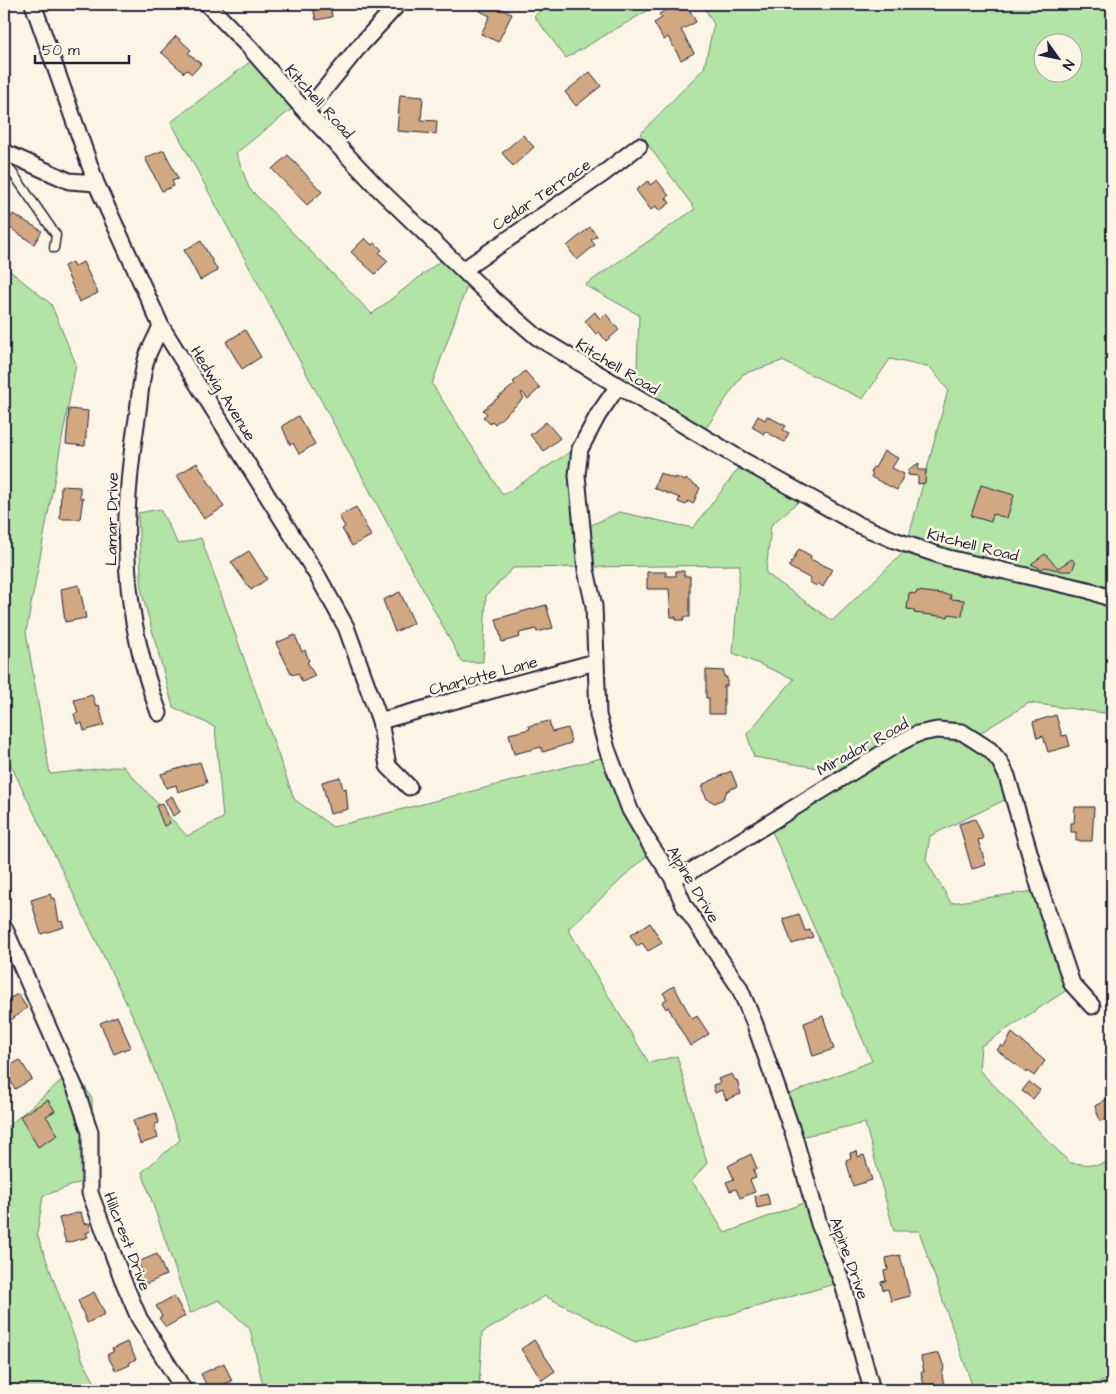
<svg xmlns="http://www.w3.org/2000/svg" width="1116" height="1394" viewBox="0 0 1116 1394" font-family="'Architects Daughter',sans-serif">
<rect width="100%" height="100%" fill="#fcf5e5"/>
<filter id="ink" filterUnits="userSpaceOnUse"><feTurbulence type="fractalNoise" baseFrequency=".02" numOctaves="2"/><feDisplacementMap in="SourceGraphic" scale="10" xChannelSelector="R" yChannelSelector="G"/><feConvolveMatrix kernelMatrix="1 2 1 2 8 2 1 2 1" color-interpolation-filters="sRGB"/></filter>
<g filter="url(#ink)">
<path fill="#b2e4a5" stroke="#6a8370" fill-rule="evenodd" d="M548,4H659L566,58L534,16Z
M702,4H1112V714L1029,703L972,738L1015,795L930,836L926,860L951,903L1041,890L1070,988L981,1046L979,1070L1070,1163L1097,1165L1112,1161V1390H1107L1102,1381L1081,1390H969L971,1382L919,1231H894L865,1123L795,1138L782,1097L872,1061L768,822L853,774L754,757L747,734L794,679L733,653L740,565L513,568L486,596L483,662H462L171,122L255,58L297,105L236,153L249,188L372,314L444,258L468,283L432,384L503,495L582,444L585,528L619,512L693,528L742,464L804,497L771,525L766,573L832,621L905,551L948,390L931,368L890,359L863,399L782,361L743,374L698,440L610,388L637,368L639,315L585,285L695,209L640,134L704,68L714,24ZM1044,42H1074V72H1044Z
M4,266L51,304L76,364L26,632L50,774L123,766L187,836L223,818L215,727L173,707L142,593L138,513L160,509L178,544L201,538L294,799L333,827L609,756L652,851L568,929L649,1063L677,1056L707,1163L692,1181L725,1233L811,1200L838,1283L635,1342L545,1296L482,1333L479,1390H264L250,1329L219,1300L190,1313L142,1172L180,1140L139,1029L4,751Z
M75,1069L92,1099V1178L43,1196L37,1234L83,1361L99,1390H4V1124L6,1128Z"/>
<path fill="#d2a883" stroke="#22223b" d="M312,4H330L332,17L316,20Z
M483,4H491L512,14L498,42L481,34L490,16L480,11Z
M687,5L696,22L681,30L694,53L681,60L668,37L664,40L654,23L662,18L659,14L673,6L676,11Z
M176,36L191,50L188,53L201,64L192,74L187,70L184,73L161,52Z
M590,72L601,86L576,106L565,92Z
M400,95L423,97L421,120L437,121L436,134L397,131Z
M523,135L534,147L513,166L502,153Z
M164,150L178,179L172,181L174,186L162,191L145,158Z
M288,155L322,192L307,205L272,169Z
M657,180L669,196L666,198L670,203L659,211L656,206L651,210L636,190L648,181L650,185Z
M13,214L42,231L34,244L6,225Z
M590,227L597,236L591,240L595,245L577,260L567,246Z
M365,238L372,245L375,243L382,250L379,253L388,261L375,274L351,252Z
M201,241L218,271L200,280L184,250Z
M72,262L74,267L83,262L98,293L79,302L64,266Z
M595,312L600,319L606,314L619,330L606,341L599,332L596,334L585,321Z
M245,330L261,357L242,369L226,342Z
M525,371L540,388L528,399L522,392L521,394L524,398L495,424L492,421L490,424L483,417L487,414L483,410L515,384L513,382Z
M69,409L88,411L85,446L66,444Z
M298,416L315,444L299,454L293,443L290,445L282,426Z
M758,416L765,420L767,416L786,426L783,430L789,433L784,442L765,431L764,434L752,427Z
M546,422L560,438L544,451L530,435Z
M884,451L898,458L892,468L904,474L897,490L871,477L873,474L870,472L873,467L875,468Z
M197,463L224,507L204,519L177,475Z
M919,463L918,470H926L925,483L918,484V476L908,475L909,469Z
M660,473L675,479L676,477L685,481L686,479L700,488L693,504L688,501L686,505L678,502L680,498L654,488Z
M981,485L1014,495L1007,518L993,514L991,522L971,516Z
M61,486L80,487V498H83L80,519H60Z
M356,507L371,536L352,546L342,529L345,527L339,516Z
M799,549L811,556L810,559L832,569L823,587L818,583L817,586L809,582L811,579L789,567Z
M249,551L267,579L251,590L231,562Z
M1045,554L1058,568L1072,559L1075,563L1072,571H1062L1045,567L1042,569L1031,564Z
M676,571H684V576H690V617H684V620H676V617H671L669,589H647V572H666V576H676Z
M79,585L86,618L65,622L61,589Z
M917,591L951,595L950,599L964,600L962,616L949,614L948,617L914,613V610L907,609L909,593L916,594Z
M400,592L414,623L395,632L383,600Z
M546,605L553,628L537,632L536,629L519,633L520,637L502,642L496,619Z
M295,635L302,652L305,650L309,661L307,662L315,676L302,682L298,673L292,675L276,643Z
M706,670L724,671V677H727V686H724V714H709V698H706Z
M92,695L96,706L99,705L104,725L84,731L82,723L77,724L74,714L78,713L74,700Z
M1056,715L1062,736L1067,735L1070,746L1048,752L1043,736L1037,738L1033,722Z
M549,721L552,732L568,728L571,743L543,752L541,747L514,754L509,734L530,729L529,726Z
M200,762L207,783L178,792L176,785L166,788L161,774Z
M731,771L737,786L727,791L723,799L715,803L707,799L702,789L704,784Z
M340,777L343,789L346,788L348,809L330,814L322,782Z
M172,796L180,812L173,816L165,800Z
M162,803L170,823L164,826L156,806Z
M1075,807H1094L1092,841H1076V832H1071V823H1074Z
M975,819L981,832L983,839L978,840L986,865L972,869L959,824Z
M50,894L52,899L55,898L59,922L62,921L64,927L41,934L31,900Z
M799,914L805,931L810,930L813,937L792,944L783,919Z
M650,923L662,943L648,951L642,943L637,946L630,935Z
M674,986L692,1019L697,1016L709,1034L690,1046L668,1007L666,1009L662,1002L667,999L663,993Z
M18,994L27,1008L7,1023L4,1017V1001Z
M117,1016L131,1047L114,1054L100,1023Z
M823,1016L834,1049L813,1056L804,1023Z
M1012,1033L1045,1061L1034,1076L1028,1071L1027,1073L997,1050L1001,1045L1004,1047Z
M20,1060L32,1079L15,1089L4,1069Z
M732,1074L735,1080H737L741,1094L726,1100L722,1090L715,1093L713,1085L720,1083L718,1079Z
M1029,1082L1040,1090L1033,1099L1022,1091Z
M1112,1096V1118L1100,1121L1095,1106Z
M48,1100L55,1111L46,1116L58,1135L38,1147L20,1116Z
M156,1113L159,1123L154,1125L158,1138L140,1144L133,1120Z
M857,1151L858,1157L864,1155L872,1180L853,1186L846,1160L851,1158L850,1153Z
M751,1154L757,1169L753,1170L756,1178L750,1180L755,1192L740,1198L736,1189L730,1191L726,1182L734,1179L728,1166Z
M767,1193L770,1205L757,1208L755,1196Z
M81,1212L84,1224L89,1223L91,1231L86,1233L88,1237L66,1243L59,1218Z
M157,1254L166,1275L146,1284L139,1276L143,1274L138,1262Z
M900,1255L910,1296L891,1301L888,1289L883,1290L881,1282L886,1281L884,1271L888,1270L886,1258Z
M94,1292L105,1314L87,1323L78,1300Z
M174,1296L185,1316L166,1327L159,1318L162,1316L156,1306Z
M534,1340L555,1371L542,1380L521,1349Z
M127,1342L136,1359L129,1363L130,1365L116,1371L107,1355L114,1351L112,1349Z
M939,1353L944,1367L942,1376L945,1388L943,1390H925L921,1372H924L921,1357Z
M224,1363L232,1381L209,1390L201,1374Z"/>
<g fill="none" stroke-linecap="round" stroke-linejoin="round">
<g stroke="#22223b" stroke-width="11">
<path id="service" d="M4,152L5,162L56,235L54,248"/>
</g>
<g stroke="#22223b" stroke-width="19">
<path id="minor" d="M33,4L96,183L161,326L317,575L346,627L380,721L388,766L409,787
M207,4L249,47L306,112L378,188L494,300L537,337L737,457L859,525L894,540L948,558L1088,590L1112,599
M306,112L357,49L398,4
M4,152L69,181L96,183
M463,270L603,174L639,146
M618,386L598,415L580,449L577,475L586,570L594,606L598,715L607,749L630,810L651,846L672,877L684,905L739,987L754,1022L794,1136L819,1224L843,1284L872,1390
M159,713C122,613 120,529 136,425C140,403 140,375 148,354C152,345 157,335 161,326
M380,721L595,662
M672,877L693,870L899,743L917,734L937,730L962,732L990,750L1000,762L1007,776L1040,889L1072,984L1092,1006
M4,927L76,1090L90,1132V1193L122,1278L139,1318L184,1390"/>
</g>
<use href="#service" stroke="#fcf5e5" stroke-width="8"/>
<use href="#minor" stroke="#fcf5e5" stroke-width="15"/>
</g>
</g>
<g text-anchor="middle" stroke-width="5" stroke-linejoin="round" paint-order="stroke">
<g font-size="16" fill="#22223b" stroke="#fcf5e5">
<text transform="translate(320 101) rotate(48)" y="6">Kitchell Road</text>
<text transform="translate(541 194) rotate(-34)" y="6">Cedar Terrace</text>
<text transform="translate(618 366) rotate(31)" y="6">Kitchell Road</text>
<text transform="translate(224 393) rotate(58)" y="6">Hedwig Avenue</text>
<text transform="translate(111 519) rotate(-89)" y="6">Lamar Drive</text>
<text transform="translate(973 544) rotate(14)" y="6">Kitchell Road</text>
<text transform="translate(483 675) rotate(-15)" y="6">Charlotte Lane</text>
<text transform="translate(862 746) rotate(-29)" y="6">Mirador Road</text>
<text transform="translate(694 884) rotate(59)" y="6">Alpine Drive</text>
<text transform="translate(128 1241) rotate(69)" y="6">Hillcrest Drive</text>
<text transform="translate(850 1258) rotate(70)" y="6">Alpine Drive</text>
</g>
</g>
<rect width="1116" height="1394" fill="none" stroke="#fcf5e5" stroke-width="20"/>
<rect x="10" y="10" width="1096" height="1374" fill="none" stroke="#22223b" stroke-width="2" filter="url(#ink)"/>
<g transform="translate(1058 58) rotate(123)"><circle r="24" fill="#fcf5e5" stroke="#a5a1a1"/>
<path d="M0-4L9 19L0 12L-9 19Z" fill="#22223b"/>
<text y="-8" font-size="14" font-weight="bold" text-anchor="middle" fill="#22223b">N</text>
</g>
<path d="M35 55v8h94v-8" fill="none" stroke="#22223b" stroke-width="2.5"/>
<text x="42" y="55" font-size="15" fill="#22223b" stroke="#fcf5e5" stroke-width="4" paint-order="stroke">50 m</text>
</svg>
